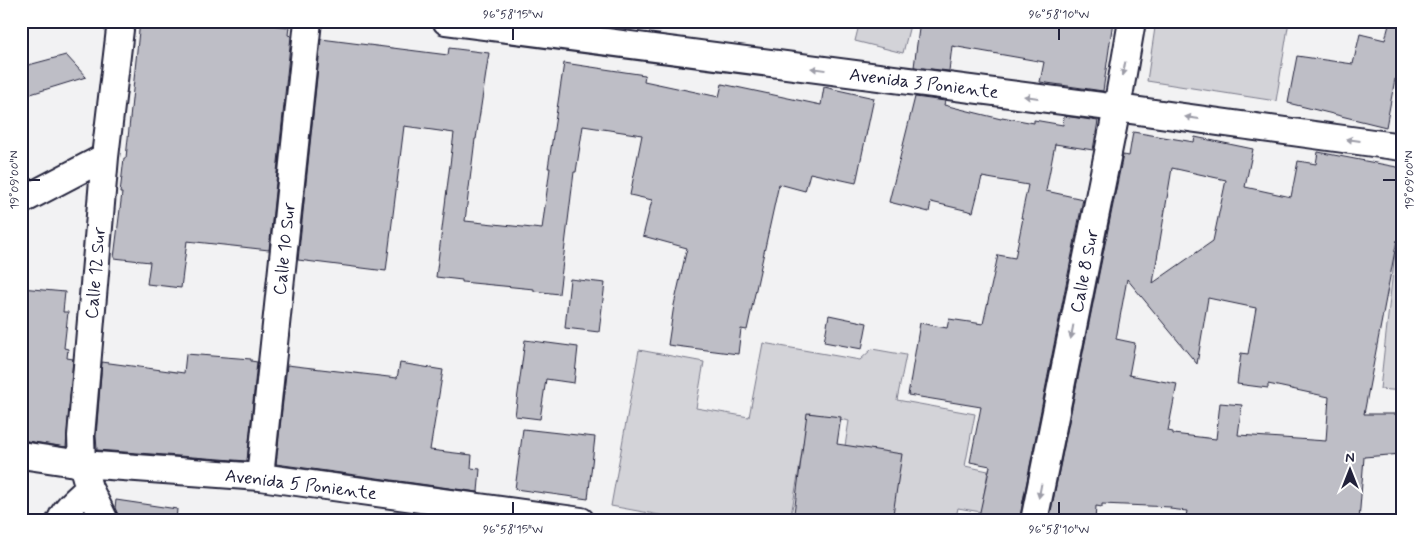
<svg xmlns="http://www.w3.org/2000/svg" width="1423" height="542" viewBox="0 0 1423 542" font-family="Mynerve,sans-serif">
<rect width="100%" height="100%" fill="#f2f2f3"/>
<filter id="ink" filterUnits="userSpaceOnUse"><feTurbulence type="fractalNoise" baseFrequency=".02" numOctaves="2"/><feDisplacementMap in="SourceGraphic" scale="10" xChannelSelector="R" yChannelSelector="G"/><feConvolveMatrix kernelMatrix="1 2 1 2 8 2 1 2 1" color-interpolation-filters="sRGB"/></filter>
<g filter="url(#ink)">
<path fill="#d3d3d8" stroke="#7a7a8a" d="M860,21H911L903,53L855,41Z
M1156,21H1289L1276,101L1147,81Z
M1395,252L1402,253V391L1380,389Z
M763,343L860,360L872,349L906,355L897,400L975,414L965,466L988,471L981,512L958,508L955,521H888L845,446L849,421L809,413L790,521H692L611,506L639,350L704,362L696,408L749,417Z"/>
<path fill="#bebec6" stroke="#22223b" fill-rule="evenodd" d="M140,21H230L289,27L288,35L291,36L269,250L187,241L181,288L147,284L150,262L114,258L122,193H120L124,158H126Z
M920,21H1113L1103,91L1040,82L1044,62L952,46L949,71L914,67Z
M1390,21H1402V80L1395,79L1386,127L1288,103L1297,56L1353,64L1360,34L1385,40Z
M321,39L448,55L449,48L489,53L476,139H475L465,221L542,229L550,168H548L564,63L645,75L644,81L719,97L722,84L821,105L824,87L874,98L856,183L810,173L805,191L779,184L747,330L741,329L738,354L668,345L674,305L687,248L643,236L652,200L630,195L642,135L583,126L576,172H574L559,294L534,291V289L462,282V280L436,277L454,133L404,126L386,271L298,260Z
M66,55L86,77L21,97V67Z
M915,97L945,101L944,105L1001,119L1002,117L1034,123V120L1063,125L1064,116L1098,121L1093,150L1055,144L1046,191L1083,199L1019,521H978L990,466L970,462L981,407L908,395L920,323L947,328L949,319L983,324L998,255L1015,258L1023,218H1021L1028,185L982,177L973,212L931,202L929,212L889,202Z
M1133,132L1194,142L1195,137L1253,149L1245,187L1291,197L1298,161L1316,164L1318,152L1402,168V241L1397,240L1364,414H1402V454L1364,457L1359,521H1185L1187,511L1170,509L1171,507L1102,504V507L1096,506L1095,521H1049L1123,155L1129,156ZM1172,168L1226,180L1213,241L1153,283ZM1127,279L1197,364L1208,298L1256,308L1248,354L1241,353L1237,384L1268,388V384L1329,397L1326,441L1238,435L1242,405L1220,403L1216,439L1173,434V432L1168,431L1177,384L1129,375L1135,343L1116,339Z
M570,279L605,283L599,332L565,328Z
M21,288L65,292L63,312H68L64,348L68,349L67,358L73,359L66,447L21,440Z
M829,315L867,323L862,349L824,342Z
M525,340L578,347L574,383L546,379L540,419L515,416Z
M186,354L251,359V361L257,362L247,461L97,450L96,436L102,362L184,373Z
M400,363L443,370L430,450L472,455L471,468L480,469L478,492L276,464L287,365L397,378Z
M807,413L841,417L837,444L902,454L892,521H793Z
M523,429L595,437L588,499L515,489Z
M116,500L177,509L176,521H120L115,508Z"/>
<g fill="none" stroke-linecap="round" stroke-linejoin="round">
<g stroke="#22223b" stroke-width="30">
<path id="minor" d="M446,21L1117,108L1402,147
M21,201L105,157
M21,455L82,464L260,477L581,521
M260,477L308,21
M60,521C66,507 79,498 89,488
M105,521L89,488L82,464L81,436L105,157L121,21
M1034,521L1117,108L1132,21"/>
</g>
<use href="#minor" stroke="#fff" stroke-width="26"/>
</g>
<defs><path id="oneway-solid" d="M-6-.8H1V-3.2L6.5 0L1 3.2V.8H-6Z" transform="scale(1.25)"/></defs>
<g fill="#9c9ca7">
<use href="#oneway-solid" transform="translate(818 69) rotate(-173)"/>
<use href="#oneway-solid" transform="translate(1124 69) rotate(100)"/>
<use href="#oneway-solid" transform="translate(1031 97) rotate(-173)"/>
<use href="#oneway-solid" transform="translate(1192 118) rotate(-172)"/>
<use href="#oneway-solid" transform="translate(1353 140) rotate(-172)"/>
<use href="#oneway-solid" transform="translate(1072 332) rotate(101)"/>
<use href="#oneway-solid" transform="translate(1040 491) rotate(101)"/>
</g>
</g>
<path fill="none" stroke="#22223b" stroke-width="2" d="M513,28V40M1059,28V40M28,180H40M1383,180H1396M513,502V514M1059,502V514"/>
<g text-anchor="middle" stroke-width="4" stroke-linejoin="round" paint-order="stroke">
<g font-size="18" fill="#22223b" stroke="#fff">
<text transform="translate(924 83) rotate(7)" y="6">Avenida 3 Poniente</text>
<text transform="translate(284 249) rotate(-84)" y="6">Calle 10 Sur</text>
<text transform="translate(1084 271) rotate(-79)" y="6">Calle 8 Sur</text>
<text transform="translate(95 273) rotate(-85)" y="6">Calle 12 Sur</text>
<text transform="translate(301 484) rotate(7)" y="6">Avenida 5 Poniente</text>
</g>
</g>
<rect width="1423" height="542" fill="none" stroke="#fff" stroke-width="55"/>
<g transform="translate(1350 470)" stroke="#ffffff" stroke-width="4" paint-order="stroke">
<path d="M0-4L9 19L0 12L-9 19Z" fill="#22223b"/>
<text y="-8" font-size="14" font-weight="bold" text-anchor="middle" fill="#22223b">N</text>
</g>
<rect x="28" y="28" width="1368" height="486" fill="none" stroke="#22223b" stroke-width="2"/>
<g font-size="12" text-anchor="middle" fill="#22223b">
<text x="513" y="18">96°58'15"W</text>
<text x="1059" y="18">96°58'10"W</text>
<text transform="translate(14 180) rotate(-90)" y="4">19°09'00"N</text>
<text transform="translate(1409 180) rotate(-90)" y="4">19°09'00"N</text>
<text x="513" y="533">96°58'15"W</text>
<text x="1059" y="533">96°58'10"W</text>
</g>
</svg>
